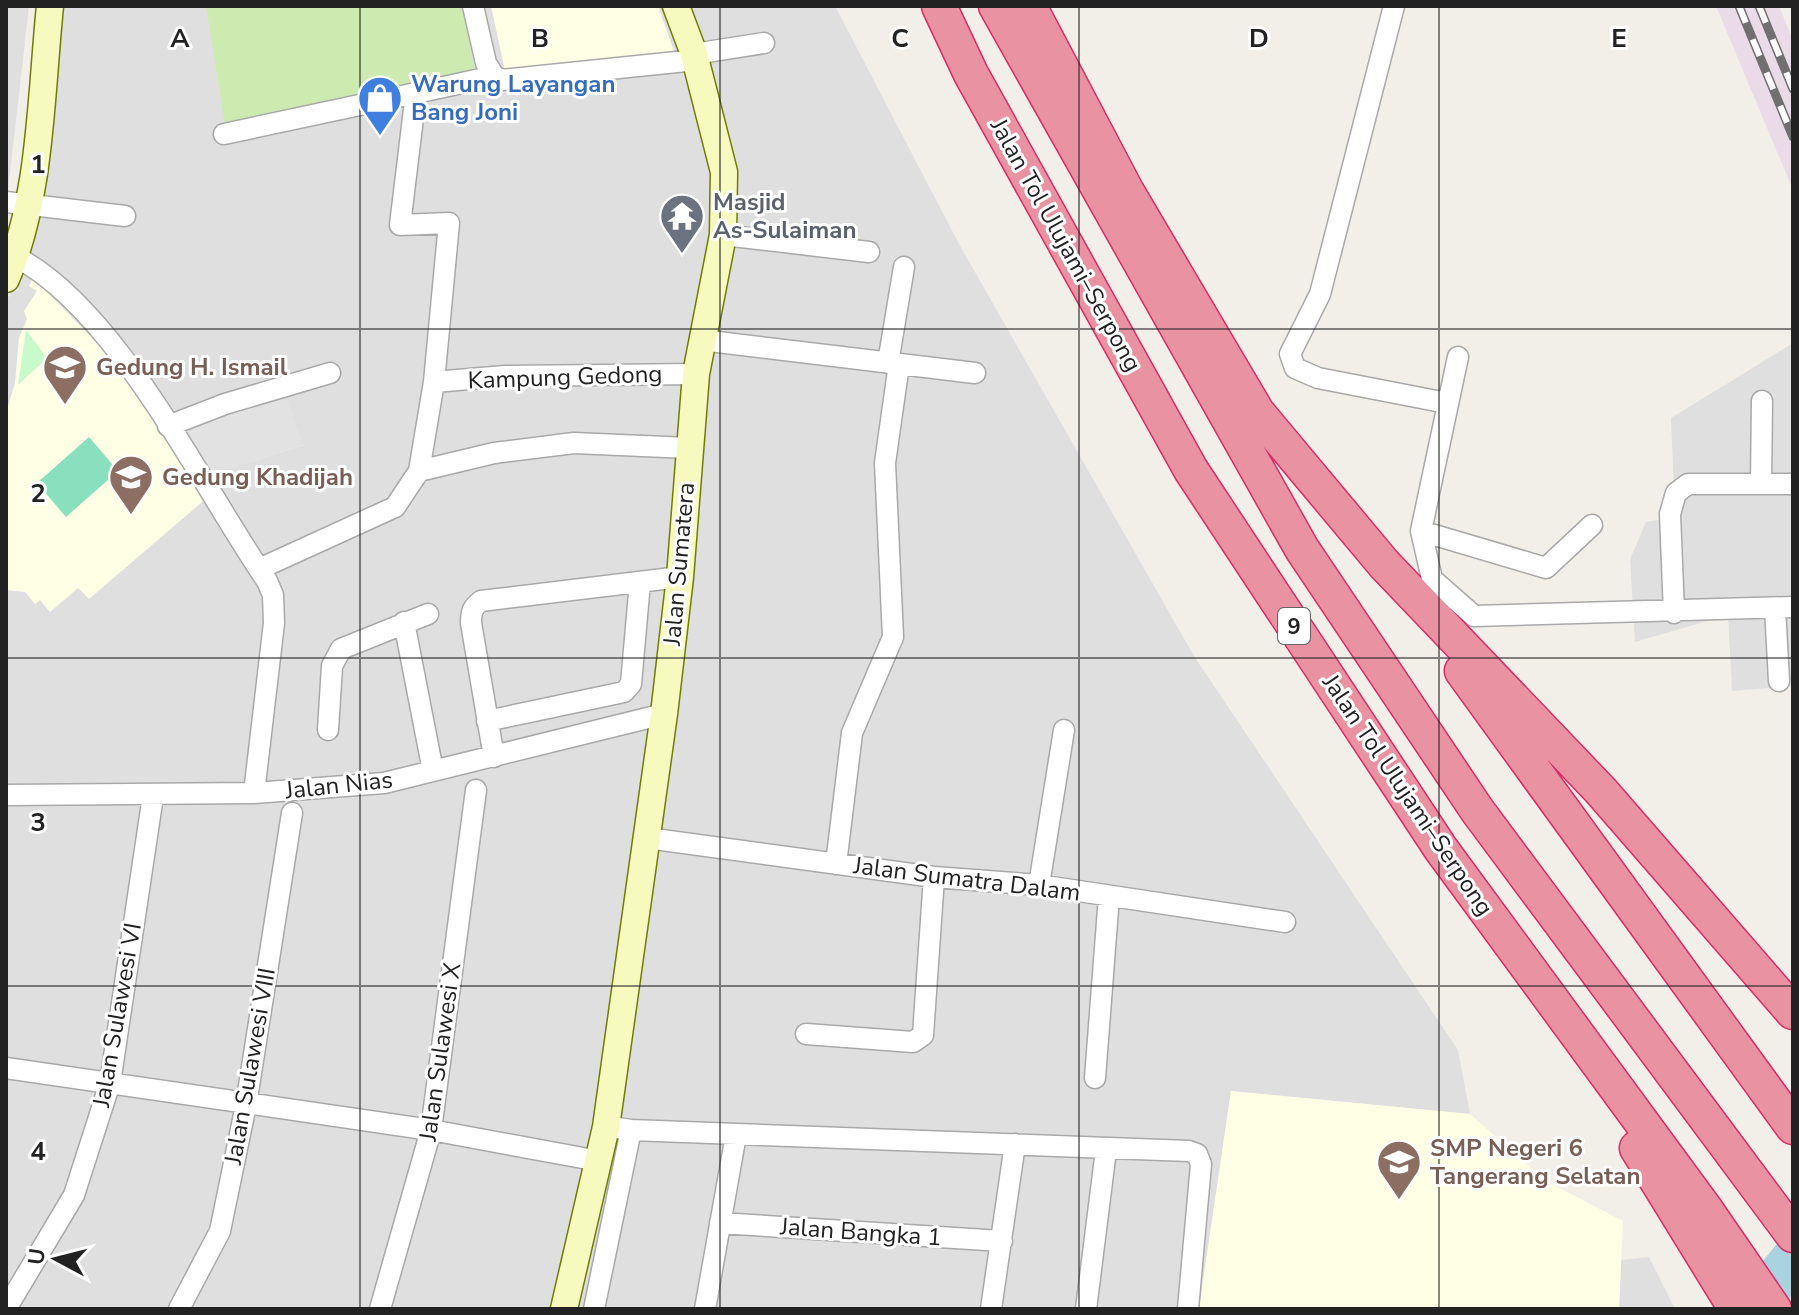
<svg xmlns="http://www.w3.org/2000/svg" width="1799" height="1315" viewBox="0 0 1799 1315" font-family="'Nunito Sans',sans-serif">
<rect width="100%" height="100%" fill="#f2efe9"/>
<path fill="#e0dfdf" d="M6,6H29L6,208Z
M61,6H835L959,244L1194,656L1458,1050L1470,1114L1231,1091L1199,1309H6V301L18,280L53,141Z
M1793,343V686L1732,691L1728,615L1635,642L1630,559L1646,522L1675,517L1671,418Z
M1649,1257L1675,1309H1619L1621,1260Z"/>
<path fill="#ebdbe8" d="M1716,6H1779L1793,40V190Z"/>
<path fill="#ffffe5" d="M491,6H658L675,54L505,71Z
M33,278L48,288L46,291L105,351L164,430L304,445L197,479L208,497L89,599L78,588L50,612L40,600L35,604L25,592L6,590V413L15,383L19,338L27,319L24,311L37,291L29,286Z
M1231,1091L1470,1114L1546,1181L1623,1221L1619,1309H1199Z"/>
<path fill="#cdebb0" d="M206,6H462L475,71L225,125Z"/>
<path fill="#c8facc" d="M26,330L47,358L18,385Z"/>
<path fill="#88e0be" d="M89,437L118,471L66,517L37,483Z"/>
<path fill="#e2e2e2" d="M284,392L304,445L208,476L178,425Z"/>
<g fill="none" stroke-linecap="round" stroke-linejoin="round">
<path stroke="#aad3df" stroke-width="44" d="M1752,1309L1793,1259"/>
<g stroke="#a9a9a9" stroke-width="23">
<path id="street" d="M473,6L486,63L494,76
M1394,6L1320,294L1290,354L1295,368L1318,378L1447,403
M694,54L764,43
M224,134L416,93
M6,202L125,216
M723,235L869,252
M16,257C117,309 202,487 267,581L273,595L274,623L254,793
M701,340L975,373
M1458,357L1421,531L1432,579L1474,616L1793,607
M888,363L904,267
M434,382L505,376L696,374
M168,426L225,404L330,373
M419,471L494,453L574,443L689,448
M1761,484L1762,401
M1421,531L1546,568L1592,525
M259,569L395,507L419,471L434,382L449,223L400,225L416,93L494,76L502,80L696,60
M1775,608L1779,681
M1674,613L1670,514L1676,493L1688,484H1793
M404,622L433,771
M487,721L624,692L631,684L640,582
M328,730L332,666L341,649L428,614
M494,757L471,623C471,612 472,608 481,601L680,577
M6,795L254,793L384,783L664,714
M647,838L934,877L1039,885L1285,922
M836,864L852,733L893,637L885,463L899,364
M1039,885L1064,730
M806,1034L913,1042L923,1035L934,877
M6,1068L431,1130L599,1161
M1095,1078L1109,896
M631,1130L1189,1151L1197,1154L1201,1164L1188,1309
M720,1223L1002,1241
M6,1309L74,1195L110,1083L153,796
M179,1309L220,1231L246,1105L292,813
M380,1309L431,1130L476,790
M594,1309L631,1130L618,1128
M705,1309L736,1135
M991,1309L1015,1144
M1086,1309L1106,1150"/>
</g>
<g stroke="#707d05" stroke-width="29">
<path id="secondary" d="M6,279C41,199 41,93 50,6
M564,1309L606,1127L664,714L680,577L696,374L723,235L724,172L694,54L676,6"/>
</g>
<g stroke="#dc2a67" stroke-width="37">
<path id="highway" d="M939,6L971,74L1191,470L1441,849L1706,1210L1774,1309
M996,6L1302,549L1477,810L1793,1235
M1029,6L1127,192L1257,412L1384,564L1601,791L1793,1012
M1462,671L1793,1127
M1637,1148L1736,1309"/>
</g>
<use href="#street" stroke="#fff" stroke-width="20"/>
<use href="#secondary" stroke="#f7fabf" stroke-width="26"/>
<use href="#highway" stroke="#e892a2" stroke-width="34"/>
<g stroke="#707070" stroke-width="9">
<path id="rail" d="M1739,6L1793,137
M1759,6L1793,89"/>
</g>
<use href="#rail" stroke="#fff" stroke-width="6" stroke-dasharray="18" stroke-linecap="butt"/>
</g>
<path fill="none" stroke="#222" stroke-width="2" stroke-opacity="0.55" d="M360,6V1309M720,6V1309M1079,6V1309M1439,6V1309M6,329H1793M6,658H1793M6,986H1793"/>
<defs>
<g id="shop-pin" transform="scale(2.3)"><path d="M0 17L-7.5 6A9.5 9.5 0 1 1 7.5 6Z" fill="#3f7fe0" stroke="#fff"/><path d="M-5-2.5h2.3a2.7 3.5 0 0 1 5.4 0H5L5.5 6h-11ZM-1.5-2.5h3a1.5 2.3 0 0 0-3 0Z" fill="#fff"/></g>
<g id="temple-pin" transform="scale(2.3)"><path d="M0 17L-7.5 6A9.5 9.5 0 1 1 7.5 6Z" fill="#6b7280" stroke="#fff"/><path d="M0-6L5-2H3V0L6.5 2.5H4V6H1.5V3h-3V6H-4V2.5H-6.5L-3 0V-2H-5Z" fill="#fff"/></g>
<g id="school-pin" transform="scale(2.3)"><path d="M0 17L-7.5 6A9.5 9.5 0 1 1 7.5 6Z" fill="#8d6e63" stroke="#fff"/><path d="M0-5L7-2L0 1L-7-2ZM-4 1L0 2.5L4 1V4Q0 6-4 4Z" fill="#fff"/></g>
</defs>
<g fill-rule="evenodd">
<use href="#shop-pin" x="380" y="98"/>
<use href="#temple-pin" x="682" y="216"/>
<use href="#school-pin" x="65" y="367"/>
<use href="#school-pin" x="131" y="477"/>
<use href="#school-pin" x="1399" y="1162"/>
</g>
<g text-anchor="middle" stroke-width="6" stroke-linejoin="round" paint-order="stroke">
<rect fill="#fff" stroke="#646464" stroke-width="2" x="1278" y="608" width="32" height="36" rx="6"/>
<g font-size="22" font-weight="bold" fill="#222">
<text x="1294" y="634">9</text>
</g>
<g font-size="24" font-weight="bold" fill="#366cbe" stroke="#fff" text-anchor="start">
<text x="411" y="92">Warung Layangan<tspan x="411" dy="28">Bang Joni</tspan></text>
</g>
<g font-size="24" font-weight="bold" fill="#5b616d" stroke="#fff" text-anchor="start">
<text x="713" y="210">Masjid<tspan x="713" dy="28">As-Sulaiman</tspan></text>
</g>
<g font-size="24" fill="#222" stroke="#fff">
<text transform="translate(1066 245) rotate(61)" y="8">Jalan Tol Ulujami–Serpong</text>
<text transform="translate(565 377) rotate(-2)" y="8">Kampung Gedong</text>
<text transform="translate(679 564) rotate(-85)" y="8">Jalan Sumatera</text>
<text transform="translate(339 785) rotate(-6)" y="8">Jalan Nias</text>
<text transform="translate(1408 795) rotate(56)" y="8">Jalan Tol Ulujami–Serpong</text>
<text transform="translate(967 879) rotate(7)" y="8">Jalan Sumatra Dalam</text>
<text transform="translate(117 1015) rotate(-80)" y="8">Jalan Sulawesi VI</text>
<text transform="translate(440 1052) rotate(-82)" y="8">Jalan Sulawesi X</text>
<text transform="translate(250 1066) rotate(-80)" y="8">Jalan Sulawesi VIII</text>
<text transform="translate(861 1232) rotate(4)" y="8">Jalan Bangka 1</text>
</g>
<g font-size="24" font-weight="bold" fill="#785e54" stroke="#fff" text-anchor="start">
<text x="96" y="375">Gedung H. Ismail</text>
<text x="162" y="485">Gedung Khadijah</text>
<text x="1430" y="1156">SMP Negeri 6<tspan x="1430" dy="28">Tangerang Selatan</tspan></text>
</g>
</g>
<g font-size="26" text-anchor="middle" font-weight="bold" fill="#222" stroke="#fff" stroke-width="6" stroke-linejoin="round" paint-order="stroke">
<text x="180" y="47">A</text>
<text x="540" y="47">B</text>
<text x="900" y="47">C</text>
<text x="1259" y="47">D</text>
<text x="1619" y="47">E</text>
<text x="38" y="173">1</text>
<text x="38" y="502">2</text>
<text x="38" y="831">3</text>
<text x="38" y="1160">4</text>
</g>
<rect width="1799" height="1315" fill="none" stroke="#222222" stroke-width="16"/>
<g transform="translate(56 1259) rotate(277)" stroke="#ffffff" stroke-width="6" paint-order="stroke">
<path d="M0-6L14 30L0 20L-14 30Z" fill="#222222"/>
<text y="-12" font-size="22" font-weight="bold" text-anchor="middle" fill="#222222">U</text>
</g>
</svg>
